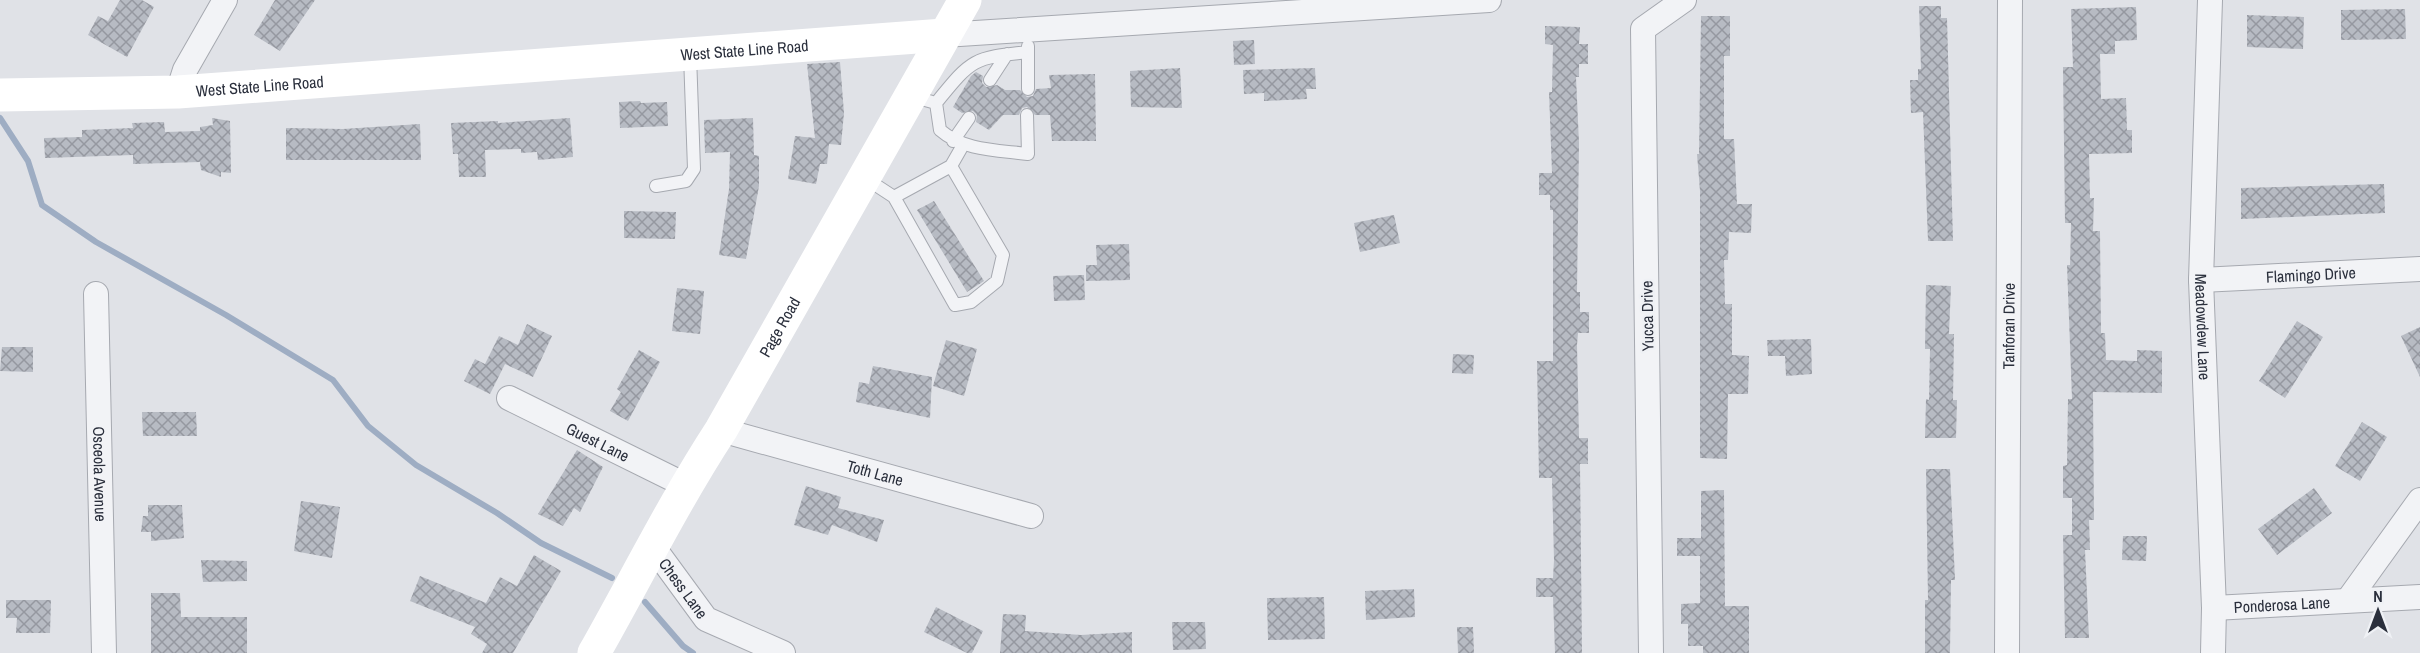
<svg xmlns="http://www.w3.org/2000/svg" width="2420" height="653" viewBox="0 0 2420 653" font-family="'Archivo Narrow',sans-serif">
<defs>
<pattern id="building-cross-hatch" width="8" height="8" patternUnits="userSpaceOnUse" patternTransform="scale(1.5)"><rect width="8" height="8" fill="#b7bbc3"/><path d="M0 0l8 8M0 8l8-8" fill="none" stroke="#9598a0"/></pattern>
</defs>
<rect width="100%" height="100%" fill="#e0e2e7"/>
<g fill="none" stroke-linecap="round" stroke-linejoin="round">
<path stroke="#9eadc3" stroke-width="6" d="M0,118L28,161L42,205L96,242L226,315L333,380L368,426L416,465L497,513L541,543L612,578
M645,602L683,646L693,653"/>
</g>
<path fill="url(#building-cross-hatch)" d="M120,0H142L154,7L127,57L88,35L98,16L108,21Z
M275,0H315L280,51L254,35Z
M1919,6H1941V18H1947L1953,241H1928L1923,112L1911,113L1910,80H1918V69H1921Z
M2136,7L2137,40L2115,41V54H2100L2101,99L2126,98L2127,130H2132V153L2089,154L2090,198H2094L2093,231H2100L2101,333H2105L2106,360L2137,361V350L2162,351V393L2093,392L2094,520H2089L2090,550H2085L2089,638H2065L2063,535H2072V498H2063V466L2067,465L2068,399H2072L2067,265H2070L2071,223H2065L2063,67H2073L2071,9Z
M2405,9L2406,39L2341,40V10Z
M2247,15L2304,17L2303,49L2247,47Z
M1701,16H1730V56H1724V139H1734L1737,204H1752L1751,233L1729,232L1728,260H1724L1725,304H1732V355L1749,356L1748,394H1728L1727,459L1700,458V191L1697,154H1699Z
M1545,26L1580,27L1579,44H1588V64H1579V77H1576L1579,143L1577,292H1580V312H1589V333H1578L1577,345L1579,438H1588V464H1580L1582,653H1555L1553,597H1536V578H1553L1554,560L1552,478H1539L1537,361H1553V210H1550V195H1539V173H1552L1549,92H1552L1553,45L1545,44Z
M1254,40L1255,64L1234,65L1233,41Z
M840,62L844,113L841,145L829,144L827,164H820L816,184L788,179L795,136L815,138L807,64Z
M1180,68L1182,108L1131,107L1130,71Z
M1315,68L1316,89H1306L1307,99L1264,101V93L1244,94L1243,70Z
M976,72L983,76L982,83L986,87L997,85L1005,90H1020L1027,97L1033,96L1036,89L1051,88L1049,75L1095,74L1096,141H1052L1050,115H1035L1027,107L1022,108L1019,115H1003L989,130L976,122L977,115L973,111L962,113L953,107L971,76Z
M640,101L641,103L667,102L668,126L620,128L619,102Z
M212,118L230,121L231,173L221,172V177L201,170L200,162L133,164V155L45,158L44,138L82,137V130L133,128L132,123L164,122L165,132L200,131V127L213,125Z
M570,118L573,157L538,160L537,152L521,153V149L485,150L486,177H459L458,154H453L451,123L498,121V123Z
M753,118L754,155L759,156V186L746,259L719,255L729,189L730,152L705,153L704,120Z
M420,124L421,160H286V128L343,129Z
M2384,184L2385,213L2241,219V188Z
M934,201L984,281L967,292L917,210Z
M624,211L676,212L675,239L624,238Z
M1394,215L1400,243L1360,252L1354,223Z
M1129,244L1130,280L1086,281V265H1097L1096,245Z
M1084,275L1085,300L1054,301L1053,276Z
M1926,285L1951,286L1949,334H1954L1953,400H1957L1956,438H1925L1926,399L1929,400L1930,349H1925Z
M677,288L704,291L700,334L672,331Z
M2297,321L2323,337L2285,398L2259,381Z
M527,324L552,336L533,377L505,364L490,394L464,381L475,359L485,364L499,336L518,345Z
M2420,327V377L2401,336Z
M1811,339L1812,374L1786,376L1785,356H1768L1767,340Z
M946,340L977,349L964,396L933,386Z
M2,347H33V372L0,371Z
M639,350L660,362L628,421L610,411L621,392L617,389Z
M1453,354L1474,355L1473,374L1452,373Z
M873,366L932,377L930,418L856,402L859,382L869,384Z
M142,412H196L197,436H143Z
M2362,422L2387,437L2360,481L2335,466Z
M577,450L603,467L580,512L574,508L563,526L538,514Z
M1926,469H1950L1955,580H1951L1950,653H1925V600H1928Z
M806,486L841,497L838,508L884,520L877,542L832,525L828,535L794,525Z
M2314,488L2332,513L2277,555L2258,529Z
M1724,490L1725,606H1749V653H1703V646H1688V624H1681V604L1700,603V556H1677V538H1701V491Z
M301,501L340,507L332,558L294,551Z
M148,505H182L184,538L151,541V532H141L143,516H148Z
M2123,536H2147L2146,561L2122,560Z
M534,555L561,571L513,653H482L487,644L471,634L475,627L410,601L420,576L486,603L500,577L517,586Z
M201,560L247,561V581L203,582Z
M1414,589L1415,617L1366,620L1365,591Z
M151,593H180L181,617H247V653H151Z
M1324,597L1325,639L1268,640L1267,598Z
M6,600H51L50,633H16L17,618H6Z
M936,607L983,631L972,653H967L924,632Z
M1003,614L1026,615L1025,631L1081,635L1132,632V653H1000Z
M1172,622H1205L1206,649L1173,650Z
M1457,627H1473L1474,653H1458Z"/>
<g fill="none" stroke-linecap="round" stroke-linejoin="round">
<g stroke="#a6a9b0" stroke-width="14">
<path id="lane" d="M990,80L1007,54
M1028,89V46
M914,97L936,103L940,130C964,151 997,150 1028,154L1027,115
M936,103C972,59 972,58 1028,52
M953,141L969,118
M951,166L963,145
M865,178L894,197L955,305L971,302L997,281L1003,255L951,166L894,197
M656,186L686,181L694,169L690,55"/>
</g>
<g stroke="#a6a9b0" stroke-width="26">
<g id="street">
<path id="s1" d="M2210,0L2201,280L2214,608L2213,653"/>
<path d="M944,35L1489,0"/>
<path d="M178,92L185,70L225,0"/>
<path id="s2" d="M2201,280L2420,269"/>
<path id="s3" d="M96,294L104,653"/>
<path id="s4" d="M509,398L685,485"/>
<path id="s5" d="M721,430L1031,516"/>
<path id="s6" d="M654,548L706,619L783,653"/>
<path d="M2348,600L2420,500"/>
<path id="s7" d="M2214,608L2420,597"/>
<path d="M1651,653L1643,29L1684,0"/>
<path id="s8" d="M2007,653L2010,0"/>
</g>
</g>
<use href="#lane" stroke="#f2f3f6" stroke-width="12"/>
<use href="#street" stroke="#f2f3f6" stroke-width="24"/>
<g stroke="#fff" stroke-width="33">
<path id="s9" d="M0,95L178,92L944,35"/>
<path id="s10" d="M594,653C636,579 674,502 721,430L965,0"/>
</g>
</g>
<g text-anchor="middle" stroke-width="5" stroke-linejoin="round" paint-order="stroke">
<g font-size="16" fill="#2a2f3c" stroke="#eff1f5">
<text dy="6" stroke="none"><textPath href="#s9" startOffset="746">West State Line Road</textPath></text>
<text dy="6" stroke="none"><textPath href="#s9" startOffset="260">West State Line Road</textPath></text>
<text dy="6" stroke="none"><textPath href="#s2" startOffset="110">Flamingo Drive</textPath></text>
<text transform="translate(1647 316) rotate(-91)" y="6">Yucca Drive</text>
<text dy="6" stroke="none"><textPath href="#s10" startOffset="375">Page Road</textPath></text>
<text dy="6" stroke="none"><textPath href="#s8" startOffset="327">Tanforan Drive</textPath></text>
<text dy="6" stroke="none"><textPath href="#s1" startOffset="327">Meadowdew Lane</textPath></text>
<text dy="6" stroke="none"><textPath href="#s4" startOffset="99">Guest Lane</textPath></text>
<text dy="6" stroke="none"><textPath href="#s3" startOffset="180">Osceola Avenue</textPath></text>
<text dy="6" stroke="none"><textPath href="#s5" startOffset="160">Toth Lane</textPath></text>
<text dy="6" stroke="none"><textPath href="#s6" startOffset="50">Chess Lane</textPath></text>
<text dy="6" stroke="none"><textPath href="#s7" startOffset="68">Ponderosa Lane</textPath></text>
</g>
</g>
<g transform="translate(2378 611)" stroke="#eff1f5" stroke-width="4.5" paint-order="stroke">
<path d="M0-4.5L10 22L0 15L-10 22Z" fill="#2a2f3c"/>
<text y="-9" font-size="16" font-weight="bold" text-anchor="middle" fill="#2a2f3c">N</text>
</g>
</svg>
